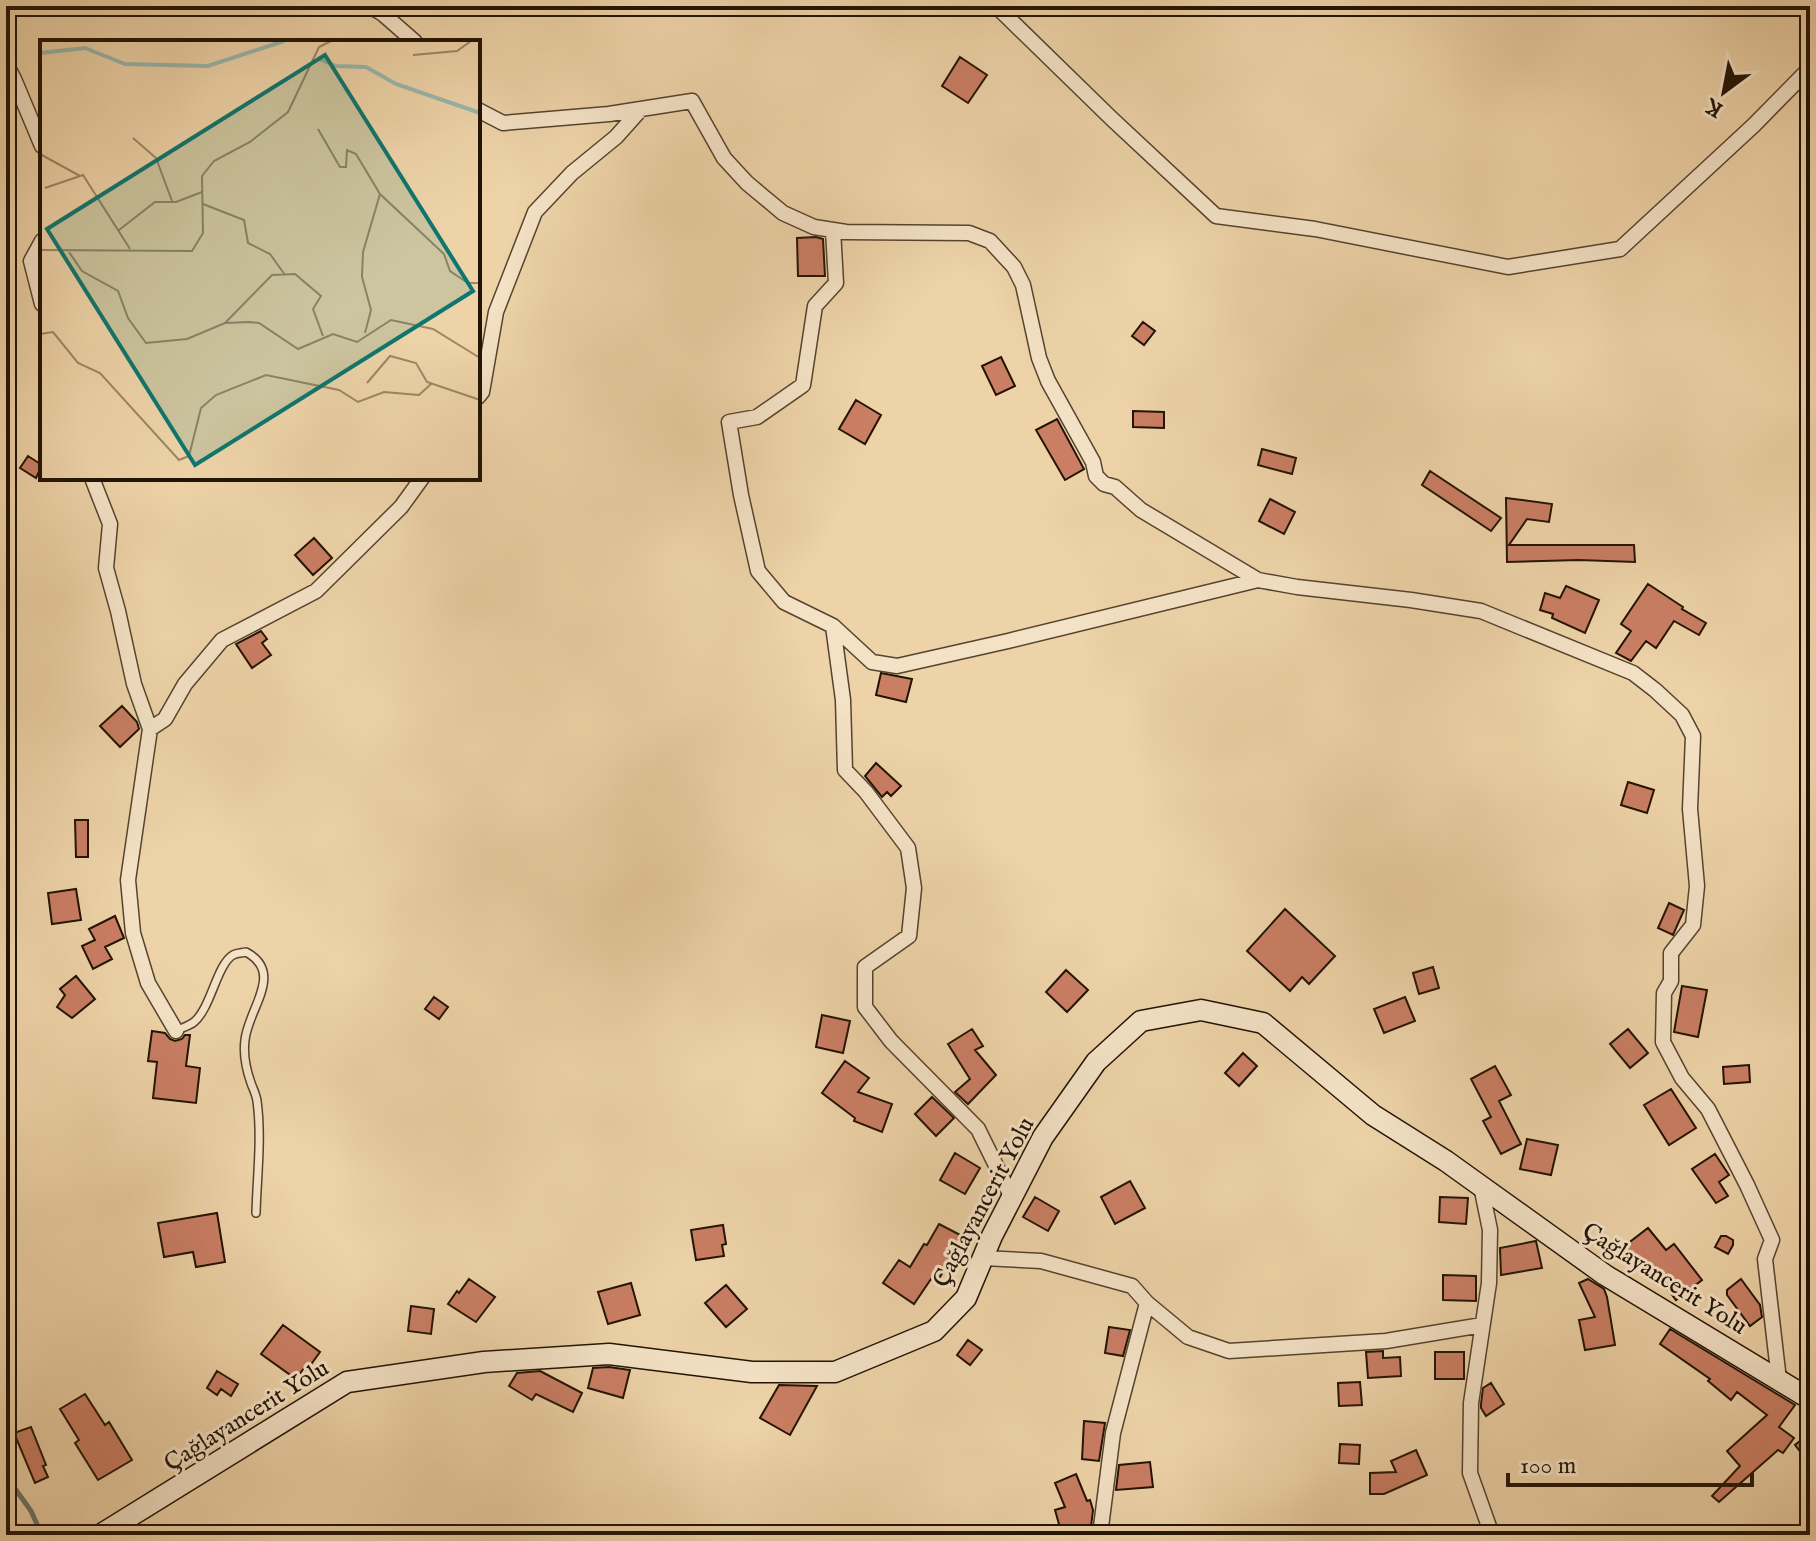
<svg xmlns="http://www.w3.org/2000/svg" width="1816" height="1541" viewBox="0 0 1816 1541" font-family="'IM FELL English',serif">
<rect width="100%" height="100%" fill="#eed3a8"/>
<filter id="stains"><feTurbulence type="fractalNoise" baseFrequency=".0025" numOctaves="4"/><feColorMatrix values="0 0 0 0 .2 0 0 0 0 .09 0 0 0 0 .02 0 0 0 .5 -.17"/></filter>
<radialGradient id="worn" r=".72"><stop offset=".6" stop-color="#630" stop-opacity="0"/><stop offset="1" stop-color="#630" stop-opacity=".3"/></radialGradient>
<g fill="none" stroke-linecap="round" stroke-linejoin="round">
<path stroke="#6a7569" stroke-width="5" d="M6,1476L31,1511L42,1535"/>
</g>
<path fill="#ca7e64" stroke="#221304" stroke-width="2" d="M960,57L987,75L968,103L942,86Z
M816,237L823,239L825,276H798L797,238Z
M1143,322L1155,331L1144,345L1132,336Z
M1001,357L1015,386L996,395L982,366Z
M856,400L881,415L865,444L839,429Z
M1133,411L1164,412V428L1133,427Z
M1057,419L1084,469L1065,480L1036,430Z
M1262,449L1296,458L1292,474L1258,465Z
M28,456L42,465L36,478L20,468Z
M1430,471L1501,518L1491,531L1422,485Z
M1506,498L1552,504L1549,522L1527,519L1509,545H1634L1635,562L1579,560L1507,562Z
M1270,499L1295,512L1284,534L1259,521Z
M314,538L332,558L313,575L295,555Z
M1648,584L1683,607L1682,609L1706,623L1699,635L1674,621L1656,648L1646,641L1631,661L1616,653L1631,631L1621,624Z
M1566,586L1599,600L1585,633L1552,618L1553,614L1540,610L1545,593L1560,598Z
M261,631L267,639L262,643L271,655L252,668L236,644Z
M881,673L912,679L906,702L876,695Z
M122,706L137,722L139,729L120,747L100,726Z
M876,763L901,786L891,796L887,792L882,797L865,776Z
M1628,782L1654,790L1647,813L1621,805Z
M75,820H88V857H76Z
M76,889L81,920L52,924L48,893Z
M1669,903L1684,910L1673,935L1658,928Z
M1285,909L1335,956L1309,984L1302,977L1290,991L1247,951Z
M115,916L124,938L105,947L112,959L93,969L82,946L95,940L89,929Z
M1433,967L1439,988L1419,994L1413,973Z
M1066,970L1088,990L1067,1012L1046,992Z
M76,976L95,999L72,1018L57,1007L65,995L60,989Z
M1682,986L1707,990L1698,1037L1674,1032Z
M434,997L448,1007L439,1019L425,1009Z
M1405,997L1415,1021L1384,1033L1374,1009Z
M822,1015L850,1021L843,1053L816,1047Z
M972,1029L983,1046L975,1050L996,1075L968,1104L955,1092L970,1079L948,1044Z
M1628,1029L1648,1053L1630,1068L1610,1044Z
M152,1031L165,1033L170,1039L175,1041L182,1039L185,1035H190L186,1066L200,1068L196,1103L153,1098L157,1062L148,1061Z
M1243,1053L1257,1066L1239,1086L1225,1073Z
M845,1061L869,1078L858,1092L892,1104L882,1132L854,1121L855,1118L822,1093Z
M1749,1065L1750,1082L1724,1084L1723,1067Z
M1495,1066L1511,1095L1499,1101L1521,1144L1501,1154L1483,1121L1491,1117L1471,1079Z
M1671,1089L1696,1128L1669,1145L1644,1105Z
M932,1097L954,1118L936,1136L915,1114Z
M1527,1139L1558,1145L1551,1175L1520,1169Z
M955,1153L980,1168L965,1194L940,1180Z
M1715,1154L1729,1175L1719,1182L1728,1196L1716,1203L1692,1169Z
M1130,1181L1145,1208L1115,1224L1101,1197Z
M1035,1197L1059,1211L1048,1231L1023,1217Z
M1440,1197L1468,1198L1466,1224L1439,1222Z
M217,1213L225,1262L196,1267L193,1252L164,1257L158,1223Z
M939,1224L964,1237L937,1282L931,1279L914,1304L883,1283L899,1260L910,1267L924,1244L927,1245Z
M723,1225L726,1244L722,1245L724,1256L696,1260L691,1230Z
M1648,1228L1666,1250L1674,1244L1702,1280L1676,1300L1646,1261L1637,1268L1622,1248Z
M1721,1236H1726L1733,1240V1245L1728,1254L1715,1247Z
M1536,1241L1542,1268L1501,1275L1500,1248Z
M1443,1275L1476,1276V1301L1443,1300Z
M469,1279L495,1297L476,1322L448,1304L457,1291L459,1293Z
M1588,1279L1604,1289L1607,1297L1615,1345L1585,1350L1579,1320L1595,1317L1579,1283Z
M1741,1279L1760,1305L1762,1317L1750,1326L1727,1295V1290Z
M631,1283L640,1315L608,1324L598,1292Z
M726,1285L747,1309L726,1327L705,1303Z
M411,1306L434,1309L431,1334L408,1331Z
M283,1325L320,1352L307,1370L304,1368L296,1379L261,1354Z
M1109,1327L1130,1330L1123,1356L1105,1353Z
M1670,1329L1795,1405L1779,1427L1794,1438L1783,1453L1778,1450L1719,1502L1712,1496L1740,1466L1727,1451L1767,1415L1737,1392L1731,1400L1708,1381L1710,1379L1660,1344Z
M968,1340L982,1350L970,1365L957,1355Z
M1383,1351V1358L1400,1357L1401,1376L1368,1378L1366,1352Z
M1435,1352H1464V1379H1435Z
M609,1367L630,1370L623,1398L588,1388L593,1368Z
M217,1371L238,1384L231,1396L221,1389L217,1395L207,1388Z
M540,1371L582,1393L573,1412L536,1394L532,1400L509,1386L517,1373Z
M1360,1382L1362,1405L1339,1406L1338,1383Z
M1491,1383L1504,1404L1486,1416L1481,1408V1404L1483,1388Z
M779,1385L817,1386L790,1435L760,1418Z
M85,1394L105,1425L109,1422L132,1460L98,1480L75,1443L79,1440L60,1409Z
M1084,1421L1105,1423L1099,1461L1082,1459Z
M31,1427L46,1465L43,1466L48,1477L35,1483L14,1433Z
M1810,1433V1464L1795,1445Z
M1340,1444L1360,1445L1359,1464L1339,1463Z
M1416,1450L1427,1475L1384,1494H1370V1473L1396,1472L1391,1461Z
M1150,1462L1153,1487L1116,1490L1119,1465Z
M1076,1474L1087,1501L1090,1500L1093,1510L1091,1527L1062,1535L1055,1510L1065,1507L1055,1483Z"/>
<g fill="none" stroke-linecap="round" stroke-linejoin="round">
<g stroke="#55432d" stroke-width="10">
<path id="service" d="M176,1031C181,1028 189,1026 194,1022C211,1008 217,964 233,955C237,953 242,953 246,952C285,973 248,1009 245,1040C243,1055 246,1069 251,1083C253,1089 256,1094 257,1101C262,1138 257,1176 256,1213"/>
</g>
<g stroke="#55432d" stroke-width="17">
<path id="minor" d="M370,6L383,14L415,42
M996,6L1112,119L1216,216L1315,229L1508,267L1620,249L1754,125L1810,68
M6,64L14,79L42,146
M478,110L503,123L609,114L692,101L724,158L747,183L783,213L814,227L846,232L969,233L990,241L1014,267L1023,285L1039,358L1048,381L1093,462L1096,476L1104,484L1115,487L1141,510L1258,580L1297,587L1411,600L1481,611L1633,673L1655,690L1682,715L1693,736L1690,809L1697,886L1693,925L1671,953V981L1664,993L1663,1042L1682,1078L1708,1109L1747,1185L1772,1240L1765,1259L1779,1380
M833,230L836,283L815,306L803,385L757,417L729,422L741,495L758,571L784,602L833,626L872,662L897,666L1008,641L1258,580
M42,241L31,261L42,304
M478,397L482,392L496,312L535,212L572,173L616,137L641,109
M92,478L110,524L106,568L118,611L134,684L150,729L128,880L133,933L148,983L176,1031
M833,626L843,700L845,770L866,792L908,848L914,888L909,936L865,967V1007L891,1041L978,1129L1012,1198
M150,729L165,719L185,684L222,640L316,591L401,507L422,478
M1481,1186L1490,1230L1489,1283L1471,1403L1470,1473L1492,1535
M983,1258L1041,1261L1132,1286L1147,1303L1188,1337L1229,1351L1386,1341L1482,1325
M1100,1535L1113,1433L1147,1303"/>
</g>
<g stroke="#221304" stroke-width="23">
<path id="secondary" d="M100,1535L347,1382L484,1362L609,1354L752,1372H835L934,1331L966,1298L992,1236L1043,1137L1096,1062L1141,1021L1201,1010L1263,1023L1373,1115L1446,1161L1605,1275L1810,1399"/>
</g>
<use href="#service" stroke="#f4e2c6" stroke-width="7"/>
<use href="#minor" stroke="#f4e2c6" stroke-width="14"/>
<use href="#secondary" stroke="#f4e2c6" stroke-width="20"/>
</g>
<g text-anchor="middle" stroke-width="6" stroke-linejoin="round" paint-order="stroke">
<g font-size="24" fill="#221304" stroke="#f4e2c6">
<text transform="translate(983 1202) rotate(-62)" y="8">Çağlayancerit Yolu</text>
<text transform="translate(1665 1278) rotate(32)" y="8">Çağlayancerit Yolu</text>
<text transform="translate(246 1415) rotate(-32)" y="8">Çağlayancerit Yolu</text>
</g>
</g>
<g transform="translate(40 40)">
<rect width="440" height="440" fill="#eed3a8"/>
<path fill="none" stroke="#9ab7ad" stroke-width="4" d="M0,13L45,8L85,24L168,26L244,1M277,18L296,26L326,27L356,44L440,73"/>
<path fill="none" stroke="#9c8666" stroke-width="2" d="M294,1H319M373,15L417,11L431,1M278,89L300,127H306L307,110L316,114L340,154L404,214L410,231L428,243H440M93,98L116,118L132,161M0,114L40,136M5,148L43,135L90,209M163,164L204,180L208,203L230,214L245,235M79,190L115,162H136L162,152M0,210L152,211L163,193L162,136L174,121L210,102L248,72L279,7L291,1M29,212L42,231L78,251L88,278L106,303L147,299L185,283L209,282L219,283L258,309L293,294L317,302L351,280L393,289L440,318M185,283L232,235L255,234L281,256L273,269L283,296M325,293L331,270L322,237L323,212L340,154M0,294L13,292L38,323L60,333L139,420L149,416L161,368L176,355L226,335L299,350L318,362L344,352L379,355L391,344M327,343L350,316L376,323L387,342L440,360"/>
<path fill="#0f766e" fill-opacity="0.15" stroke="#0f766e" stroke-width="4" d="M285,15L433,251L155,425L7,189Z"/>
<rect width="440" height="440" fill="none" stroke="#221304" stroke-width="4"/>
</g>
<rect width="1816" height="1541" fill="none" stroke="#eed3a8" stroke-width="32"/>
<rect x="8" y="8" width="1800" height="1525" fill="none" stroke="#221304" stroke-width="4"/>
<rect x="16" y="16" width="1784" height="1509" fill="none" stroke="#221304" stroke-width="2"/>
<g transform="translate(1724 92) rotate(212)" stroke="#f4e2c6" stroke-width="6" paint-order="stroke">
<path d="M0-6L14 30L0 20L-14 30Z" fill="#221304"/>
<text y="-12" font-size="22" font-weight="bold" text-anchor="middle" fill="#221304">K</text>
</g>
<path d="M1508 1473v12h244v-12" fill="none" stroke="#221304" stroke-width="4"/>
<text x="1520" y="1473" font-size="24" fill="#221304" stroke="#f4e2c6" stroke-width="6" paint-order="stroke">100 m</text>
<rect width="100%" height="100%" filter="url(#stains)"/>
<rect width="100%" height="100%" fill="url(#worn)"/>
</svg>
